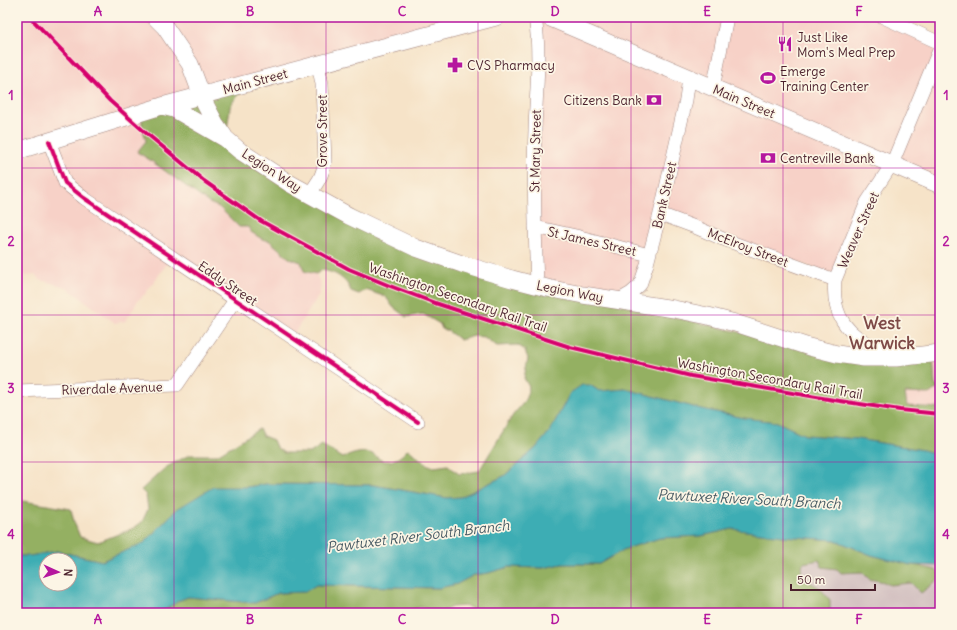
<svg xmlns="http://www.w3.org/2000/svg" width="957" height="630" viewBox="0 0 957 630" font-family="Delius,sans-serif">
<rect width="100%" height="100%" fill="#fcf5e5"/>
<filter id="ink" filterUnits="userSpaceOnUse"><feTurbulence type="fractalNoise" baseFrequency=".025" numOctaves="2"/><feDisplacementMap in="SourceGraphic" scale="8" xChannelSelector="R" yChannelSelector="G"/><feConvolveMatrix kernelMatrix="1 2 1 2 8 2 1 2 1" color-interpolation-filters="sRGB"/></filter>
<filter id="wash" filterUnits="userSpaceOnUse"><feTurbulence type="fractalNoise" baseFrequency=".012" numOctaves="4" result="noise"/><feDisplacementMap in="SourceGraphic" scale="16" xChannelSelector="R" yChannelSelector="G"/><feGaussianBlur stdDeviation="0.9" result="paint"/><feColorMatrix in="noise" values="0 0 0 0 0 0 0 0 0 0 0 0 0 0 0 0 0 1.4 0 .05"/><feComposite in="paint" operator="in"/></filter>
<g filter="url(#wash)">
<rect width="100%" height="100%" fill="#f6e3c8"/>
<path fill="#f7d1c7" d="M17,17H498L319,65L142,125L146,141L137,152L150,160L209,203L219,207L239,227H248L251,232L262,239L270,241L289,258L301,262L304,271L316,274L321,285L319,295L291,338L169,261L145,294L138,300L126,321L115,323L66,287L40,280L35,275L25,276L17,267Z
M542,17H881L940,45V185L888,163L838,276L665,217L643,282L627,296L542,286L536,236Z
M940,354V388L935,386L933,355Z
M936,389L940,393V408L906,406L905,393L929,394Z"/>
<path fill="#d2bfc0" d="M819,560L823,567L837,569L841,573L862,572L869,579L884,582L890,585L911,583L921,593L940,578V613H830L829,600L800,576L802,563Z
M918,565L940,566V575L936,570Z"/>
<path fill="#94b062" stroke="#6f6846" d="M250,84L234,100L230,107L226,137L411,246L577,294L837,355H933L935,385L940,388V393L936,389L929,394L905,393L907,406L940,408V455L923,450L857,439L805,435L777,422L744,418L697,408L626,389L599,391L590,385L570,393L550,431L536,448L504,476L461,497L447,498L373,485L266,484L247,487L177,509L144,543L102,561L57,551L30,556H17V500L71,509L74,522L80,537L98,542L134,528L142,522L148,509L146,495L141,490L165,468L189,455H217L259,429L263,436L273,440L276,447L284,453H310L322,445L343,458C352,454 361,451 370,453C374,454 377,458 381,460C392,464 401,457 408,449L426,464L434,467L448,465L459,474L479,471L513,415L525,401L529,387L524,378L528,358L524,349L517,345L497,346L484,337L474,336L460,340L448,331L442,329L440,324L423,314L406,317L393,307L386,297L366,290L359,294L351,291C346,278 335,272 322,270L316,274L304,271L301,262L289,258L270,241L262,239L251,232L248,227H239L219,207L209,203L150,160L137,152L146,141L142,125V114Z
M732,529L783,536L835,540L871,555L936,570L940,575V578L921,593L911,583L890,585L884,582L869,579L862,572L841,573L837,569L822,567L819,560L803,563L800,576L820,588L830,600V613H479L477,611L466,606L452,607L441,612L420,607L406,613H160L180,600L188,597L255,603L278,593L305,592L316,585L439,588L457,584L474,575L488,573L509,567L543,568L562,564H599L625,549L660,538L701,536Z"/>
<path fill="#3cadb4" stroke="#436670" fill-rule="evenodd" d="M582,385H590L599,391L626,389L697,408L744,418L777,422L805,435L857,439L923,450L940,455V566L911,565L871,555L835,540L783,536L732,529L701,536L660,538L625,549L599,564H562L543,568L509,567L488,573L474,575L457,584L439,588L316,585L305,592L278,593L255,603L188,597L180,600L160,613H17V556H30L57,551L102,561L144,543L177,509L213,487H247L266,484L373,485L447,498L461,497L504,476L536,448L550,431L570,393ZM46,560H70V584H46Z"/>
</g>
<g filter="url(#ink)">
<g fill="none" stroke-linecap="round" stroke-linejoin="round">
<g stroke="#a0817a" stroke-width="14">
<path id="minor" d="M535,17C541,55 536,92 535,130C533,181 535,233 537,285
M883,17L940,43
M713,88L727,17
M49,141L65,183L84,198L418,422
M308,194C318,184 322,176 325,162L322,84L318,64
M660,214L695,227L723,239L835,280
M535,227L576,236L649,255
M619,300L631,293L640,285L647,264L660,214L686,100L689,78
M906,355C895,351 878,348 867,343C841,329 832,308 835,280L867,202L892,164L940,48
M17,391L177,385L235,300"/>
</g>
<g stroke="#a0817a" stroke-width="18">
<path id="major" d="M155,17L165,27L190,64L205,104L215,123L224,136
M548,17L940,185
M162,106L174,109L226,139L240,151L289,183L349,216L416,248L462,264L512,279L547,288L583,295L674,309L708,316L735,323L809,347L837,354L864,358H896L940,353
M17,151L162,106L496,17"/>
</g>
<use href="#minor" stroke="#fff" stroke-width="13"/>
<use href="#major" stroke="#fff" stroke-width="17"/>
<g stroke="#fcf5e5" stroke-width="6">
<path id="cycleway" d="M30,17L110,101L146,133L204,181L261,221L349,269L390,286L435,303L570,347L691,376L840,401L900,410L940,414
M49,141L65,183L84,198L418,422"/>
</g>
<use href="#cycleway" stroke="#d6006c" stroke-width="4"/>
</g>
</g>
<path fill="none" stroke="#b5179e" stroke-width="1" stroke-opacity="0.55" d="M174,17V613M326,17V613M478,17V613M631,17V613M783,17V613M17,168H940M17,315H940M17,462H940"/>
<defs>
<g id="restaurant-bare" transform="scale(1.2)"><path d="M-5-6h1v4h1v-4h1v4h1v-4h1v5L-1.5 .5V6h-2V.5L-5-1ZM5-6V6H3V1.5H1.5Q1.5-4 5-6Z" fill="#b5179e" stroke="#fcf5e5" stroke-width="2.5" paint-order="stroke"/></g>
<g id="pharmacy-bare" transform="scale(1.2)"><path d="M-2-6h4v4h4v4h-4v4h-4v-4h-4v-4h4Z" fill="#b5179e" stroke="#fcf5e5" stroke-width="2.5" paint-order="stroke"/></g>
<g id="stadium-bare" transform="scale(1.2)"><path d="M0-5a6.5 5 0 1 0 0 10a6.5 5 0 1 0 0-10ZM-3.5-1.8h7v3.6h-7Z" fill="#b5179e" stroke="#fcf5e5" stroke-width="2.5" paint-order="stroke"/></g>
<g id="bank-bare" transform="scale(1.2)"><path d="M-6-4H6V4H-6ZM0-2.3a2.3 2.3 0 1 0 0 4.6a2.3 2.3 0 1 0 0-4.6Z" fill="#b5179e" stroke="#fcf5e5" stroke-width="2.5" paint-order="stroke"/></g>
</defs>
<g fill-rule="evenodd">
<use href="#restaurant-bare" x="785" y="44"/>
<use href="#pharmacy-bare" x="455" y="65"/>
<use href="#stadium-bare" x="768" y="78"/>
<use href="#bank-bare" x="654" y="100"/>
<use href="#bank-bare" x="768" y="158"/>
</g>
<g text-anchor="middle" stroke-width="3.5" stroke-linejoin="round" paint-order="stroke">
<g font-size="13" fill="#4a1f2b" stroke="#fcf5e5" text-anchor="start">
<text x="797" y="42">Just Like<tspan x="797" dy="15">Mom's Meal Prep</tspan></text>
<text x="467" y="70">CVS Pharmacy</text>
<text x="780" y="76">Emerge<tspan x="780" dy="15">Training Center</tspan></text>
<text x="642" y="105" text-anchor="end">Citizens Bank</text>
<text x="780" y="163">Centreville Bank</text>
</g>
<g font-size="13" fill="#4a1f2b" stroke="#fcf5e5">
<text transform="translate(255 81) rotate(-15)" y="5">Main Street</text>
<text transform="translate(744 101) rotate(23)" y="5">Main Street</text>
<text transform="translate(322 131) rotate(-90)" y="5">Grove Street</text>
<text transform="translate(535 151) rotate(-89)" y="5">St Mary Street</text>
<text transform="translate(272 170) rotate(33)" y="5">Legion Way</text>
<text transform="translate(664 195) rotate(-77)" y="5">Bank Street</text>
<text transform="translate(858 230) rotate(-66)" y="5">Weaver Street</text>
<text transform="translate(592 241) rotate(13)" y="5">St James Street</text>
<text transform="translate(748 247) rotate(21)" y="5">McElroy Street</text>
<text transform="translate(228 283) rotate(34)" y="5">Eddy Street</text>
<text transform="translate(570 291) rotate(11)" y="5">Legion Way</text>
<text transform="translate(458 297) rotate(19)" y="5">Washington Secondary Rail Trail</text>
<text transform="translate(770 378) rotate(10)" y="5">Washington Secondary Rail Trail</text>
<text transform="translate(112 388) rotate(-2)" y="5">Riverdale Avenue</text>
</g>
<g font-size="14" font-style="italic" fill="#445862" stroke="#fcf5e5">
<text transform="translate(749 499) rotate(3)" y="5">Pawtuxet River South Branch</text>
<text transform="translate(418 536) rotate(-7)" y="5">Pawtuxet River South Branch</text>
</g>
<g font-size="17" font-weight="bold" fill="#7e4a47" stroke="#fcf5e5">
<text x="882" y="329">West<tspan x="882" dy="20">Warwick</tspan></text>
</g>
</g>
<rect width="957" height="630" fill="none" stroke="#fcf5e5" stroke-width="44"/>
<g transform="translate(58 572) rotate(93)"><circle r="19" fill="#fcf5e5" stroke="#b59f9b"/>
<path d="M0-3L7 15L0 10L-7 15Z" fill="#b5179e"/>
<text y="-6" font-size="11" font-weight="bold" text-anchor="middle" fill="#4a1f2b">N</text>
</g>
<path d="M791 584v6h84v-6" fill="none" stroke="#4a1f2b" stroke-width="2"/>
<text x="797" y="584" font-size="12" fill="#4a1f2b" stroke="#fcf5e5" stroke-width="3" paint-order="stroke">50 m</text>
<rect x="22" y="22" width="913" height="586" fill="none" stroke="#b5179e" stroke-width="1.5"/>
<g font-size="13" text-anchor="middle" font-weight="bold" fill="#b5179e">
<text x="98" y="16">A</text>
<text x="250" y="16">B</text>
<text x="402" y="16">C</text>
<text x="555" y="16">D</text>
<text x="707" y="16">E</text>
<text x="859" y="16">F</text>
<text x="11" y="100">1</text>
<text x="946" y="100">1</text>
<text x="11" y="246">2</text>
<text x="946" y="246">2</text>
<text x="11" y="393">3</text>
<text x="946" y="393">3</text>
<text x="11" y="539">4</text>
<text x="946" y="539">4</text>
<text x="98" y="624">A</text>
<text x="250" y="624">B</text>
<text x="402" y="624">C</text>
<text x="555" y="624">D</text>
<text x="707" y="624">E</text>
<text x="859" y="624">F</text>
</g>
</svg>
